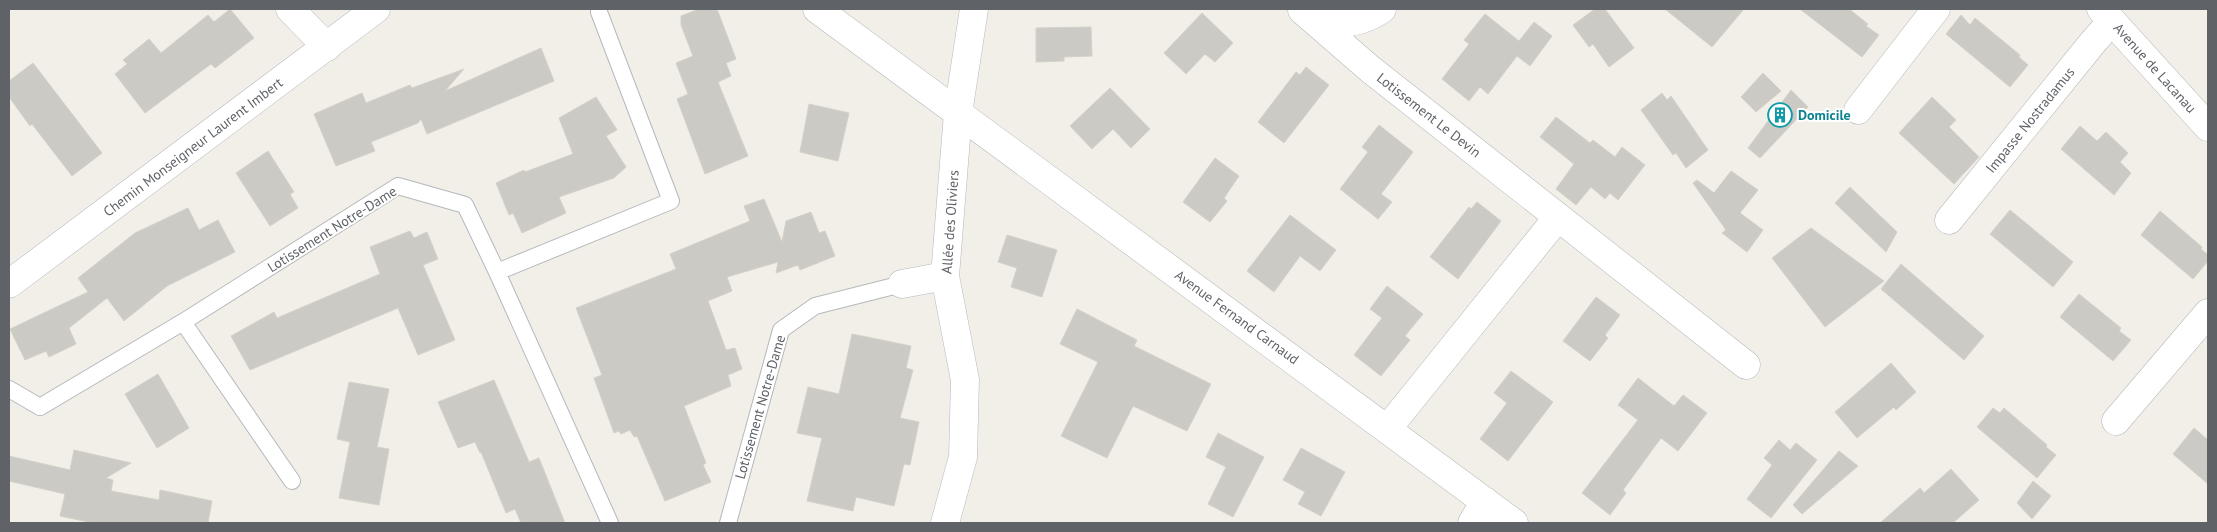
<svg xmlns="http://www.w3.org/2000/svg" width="2217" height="532" viewBox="0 0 2217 532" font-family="'PT Sans',sans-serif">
<rect width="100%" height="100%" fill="#f1efe8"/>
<path fill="#cccac5" stroke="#d6d1c6" d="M230,9L254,38L215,68L211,64L145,113L115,74L127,64L123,60L149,39L161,53L208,15L214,22Z
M699,9H717L736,59L726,63L731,76L718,82L748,156L705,174L677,99L688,94L676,63L693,56L681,25V16Z
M1595,9H1605L1634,48L1609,67L1593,44L1589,47L1573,25Z
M1665,9H1744L1712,47Z
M1800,9H1849L1868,24L1866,26L1879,35L1862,57Z
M1202,13L1233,43L1215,62L1205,54L1186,74L1164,53Z
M1485,14L1519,41L1534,22L1552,36L1530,66L1517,56L1488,94L1480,87L1469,101L1442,79L1469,44L1464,40Z
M1961,15L1970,25L1975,18L2020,55L2019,57L2028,65L2010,87L1946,34Z
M1091,27L1092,56L1064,57V61L1036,62V28Z
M541,48L554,81L427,134L421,119L418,123L371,142L375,151L336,166L314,114L362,93L366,103L410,85L412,88L464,69L445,91Z
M33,63L102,153L72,176L32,124L30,126L9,97V81Z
M1306,67L1329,85L1284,143L1258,122L1296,72L1300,75Z
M1763,73L1781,91L1756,112L1741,97Z
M1110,88L1150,129L1131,148L1113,129L1092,149L1070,126Z
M1791,90L1808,107L1760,158L1748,148Z
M1662,93L1667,100L1671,96L1708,150L1686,168L1676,153L1673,155L1641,110Z
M596,97L617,130L606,136L626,167L614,178L559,197L566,213L522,233L513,213L509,215L496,183L524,170L525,172L573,154L559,118Z
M1932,97L1956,120L1949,127L1979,157L1954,184L1899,133Z
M809,104L849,113L838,161L800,152Z
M1556,117L1590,143L1593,140L1615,157L1622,147L1645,165L1618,200L1610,193L1605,199L1591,187L1576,205L1556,189L1574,164L1540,137Z
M1379,125L1413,152L1381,194L1392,202L1378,219L1340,189L1368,152L1362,147Z
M2080,126L2097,141L2106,132L2128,153L2120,162L2131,173L2114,195L2061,149Z
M268,151L294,192L290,194L298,208L270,226L236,173Z
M1215,158L1239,176L1224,198L1227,201L1210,222L1183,202Z
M1731,171L1758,190L1740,213L1763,230L1747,252L1722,233L1726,230L1693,183L1697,180L1714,193Z
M1850,187L1897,232L1886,252L1835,203Z
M764,199L782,242L786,221L811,212L819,233L825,231L835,256L800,270L798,265L776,273L778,262L727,277L732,291L708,301L726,350L735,348L742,369L728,375L731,386L684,406L706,463L703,465L711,482L665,501L637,436L634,437L630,430L621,434L619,431L614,433L594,378L602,375L576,308L676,269L670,254L750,221L744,206Z
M1477,202L1501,221L1458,279L1430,257L1469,207L1471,209Z
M188,208L199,230L218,220L235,252L167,286L124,321L107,298L69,328L76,344L49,357L46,351L25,360L10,329L88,292L78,278L135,233Z
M2010,210L2073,262L2053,287L1990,234Z
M2160,211L2202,247L2201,249L2208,255V261L2193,279L2141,235Z
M1290,215L1336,250L1320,271L1300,256L1274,292L1247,271Z
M1811,228L1884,281L1825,327L1772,258Z
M410,231L414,238L427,232L438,259L423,265L455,340L418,355L398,308L250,370L231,336L274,312L277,318L380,274L370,247Z
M1007,235L1057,250L1042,297L1011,287L1017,268L998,262Z
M1901,264L1984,336L1964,360L1881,289Z
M1387,286L1423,314L1405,336L1410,340L1381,376L1354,355L1382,318L1370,309Z
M2079,294L2121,328L2119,331L2131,340L2113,361L2060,317Z
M1596,297L1620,315L1605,335L1608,338L1590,361L1563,341Z
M1077,309L1137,340L1134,346L1211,384L1187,431L1133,406L1107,458L1061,436L1098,362L1060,344Z
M852,334L911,346L906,368L913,370L900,418L919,422L910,465L904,464L894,506L856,497L853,511L807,501L822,438L797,433L808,387L839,394Z
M1891,363L1916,392L1896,410L1894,407L1857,438L1835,412Z
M1511,371L1553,402L1508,461L1480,439L1507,403L1494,393Z
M158,374L189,428L157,448L125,394Z
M1638,378L1674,406L1683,395L1707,413L1678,451L1661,438L1623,490L1626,493L1610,515L1582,493L1638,420L1618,405Z
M494,380L529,462L539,458L565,523H521L515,509L506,513L481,452L480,453L475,442L458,448L438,402Z
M349,382L389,389L377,447L389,449L379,505L339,498L350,442L337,439Z
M1993,408L2000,413L2004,408L2047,445L2046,447L2056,455L2037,478L1977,427Z
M2194,428L2208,440V484L2173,454Z
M1218,433L1264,457L1233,517L1208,504L1226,467L1206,457Z
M1779,440L1790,450L1796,443L1817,460L1771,518L1747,499L1772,465L1764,458Z
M1301,448L1345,472L1321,516L1298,504L1305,492L1283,480Z
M74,450L131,463L106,478L113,480L111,491L159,500L160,490L212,501L208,523H93L60,516L65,494L9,481V456L70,470Z
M1839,451L1858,466L1802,514L1793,505Z
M1951,469L1979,500L1953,523H1880L1920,488L1924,493Z
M2033,481L2051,496L2032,519L2017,503Z"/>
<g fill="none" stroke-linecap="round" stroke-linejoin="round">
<g stroke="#b5b8bc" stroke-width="18">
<path id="service" d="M497,272L671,201L599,12
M183,322L292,481
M9,389L40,407L183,322L398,186L465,205L497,272L610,523
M728,523L781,330L815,306L902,284"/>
</g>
<g stroke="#b5b8bc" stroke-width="29">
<path id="minor" d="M290,9L327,47
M817,9L1514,523
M1302,10L1370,69L1746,365
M1311,14C1336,27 1358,25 1382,9
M1858,110L1936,9
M1949,220L2094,41L2112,21
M9,284L376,9
M902,284L945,276
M2116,421L2208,313
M1388,428L1558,217
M945,523L963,457L965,380L945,276L958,113L974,9
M1472,523L1485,501"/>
</g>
<g stroke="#b5b8bc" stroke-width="29">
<path id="tertiary" d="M2101,9L2208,127"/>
</g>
<use href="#service" stroke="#fff" stroke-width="16"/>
<use href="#minor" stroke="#fff" stroke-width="28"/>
<use href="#tertiary" stroke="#fff" stroke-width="28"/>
</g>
<defs>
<g id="building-ring" transform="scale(1.25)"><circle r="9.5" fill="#fff" stroke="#0f9aa8" stroke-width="1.5"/><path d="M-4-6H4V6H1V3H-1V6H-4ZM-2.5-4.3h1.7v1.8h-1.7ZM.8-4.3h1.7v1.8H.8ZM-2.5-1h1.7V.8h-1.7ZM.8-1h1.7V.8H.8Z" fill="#0f9aa8"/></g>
</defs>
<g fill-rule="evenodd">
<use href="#building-ring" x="1780" y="115"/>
</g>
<g text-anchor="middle" stroke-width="4" stroke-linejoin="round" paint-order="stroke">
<g font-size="14" fill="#5f6368" stroke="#fff">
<text transform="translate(2155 68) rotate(48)" y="5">Avenue de Lacanau</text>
<text transform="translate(1429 115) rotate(38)" y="5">Lotissement Le Devin</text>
<text transform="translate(2030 120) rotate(-51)" y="5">Impasse Nostradamus</text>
<text transform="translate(193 147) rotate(-37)" y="5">Chemin Monseigneur Laurent Imbert</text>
<text transform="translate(950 222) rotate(-86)" y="5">Allée des Oliviers</text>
<text transform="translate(332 229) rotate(-32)" y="5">Lotissement Notre-Dame</text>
<text transform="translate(1237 317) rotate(36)" y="5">Avenue Fernand Carnaud</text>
<text transform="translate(760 407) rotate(-74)" y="5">Lotissement Notre-Dame</text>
</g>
<g font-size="14" font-weight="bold" fill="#0d838f" stroke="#fff" text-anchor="start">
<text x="1798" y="120">Domicile</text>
</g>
</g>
<rect width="2217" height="532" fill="none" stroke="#5f6368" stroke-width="20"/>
</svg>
